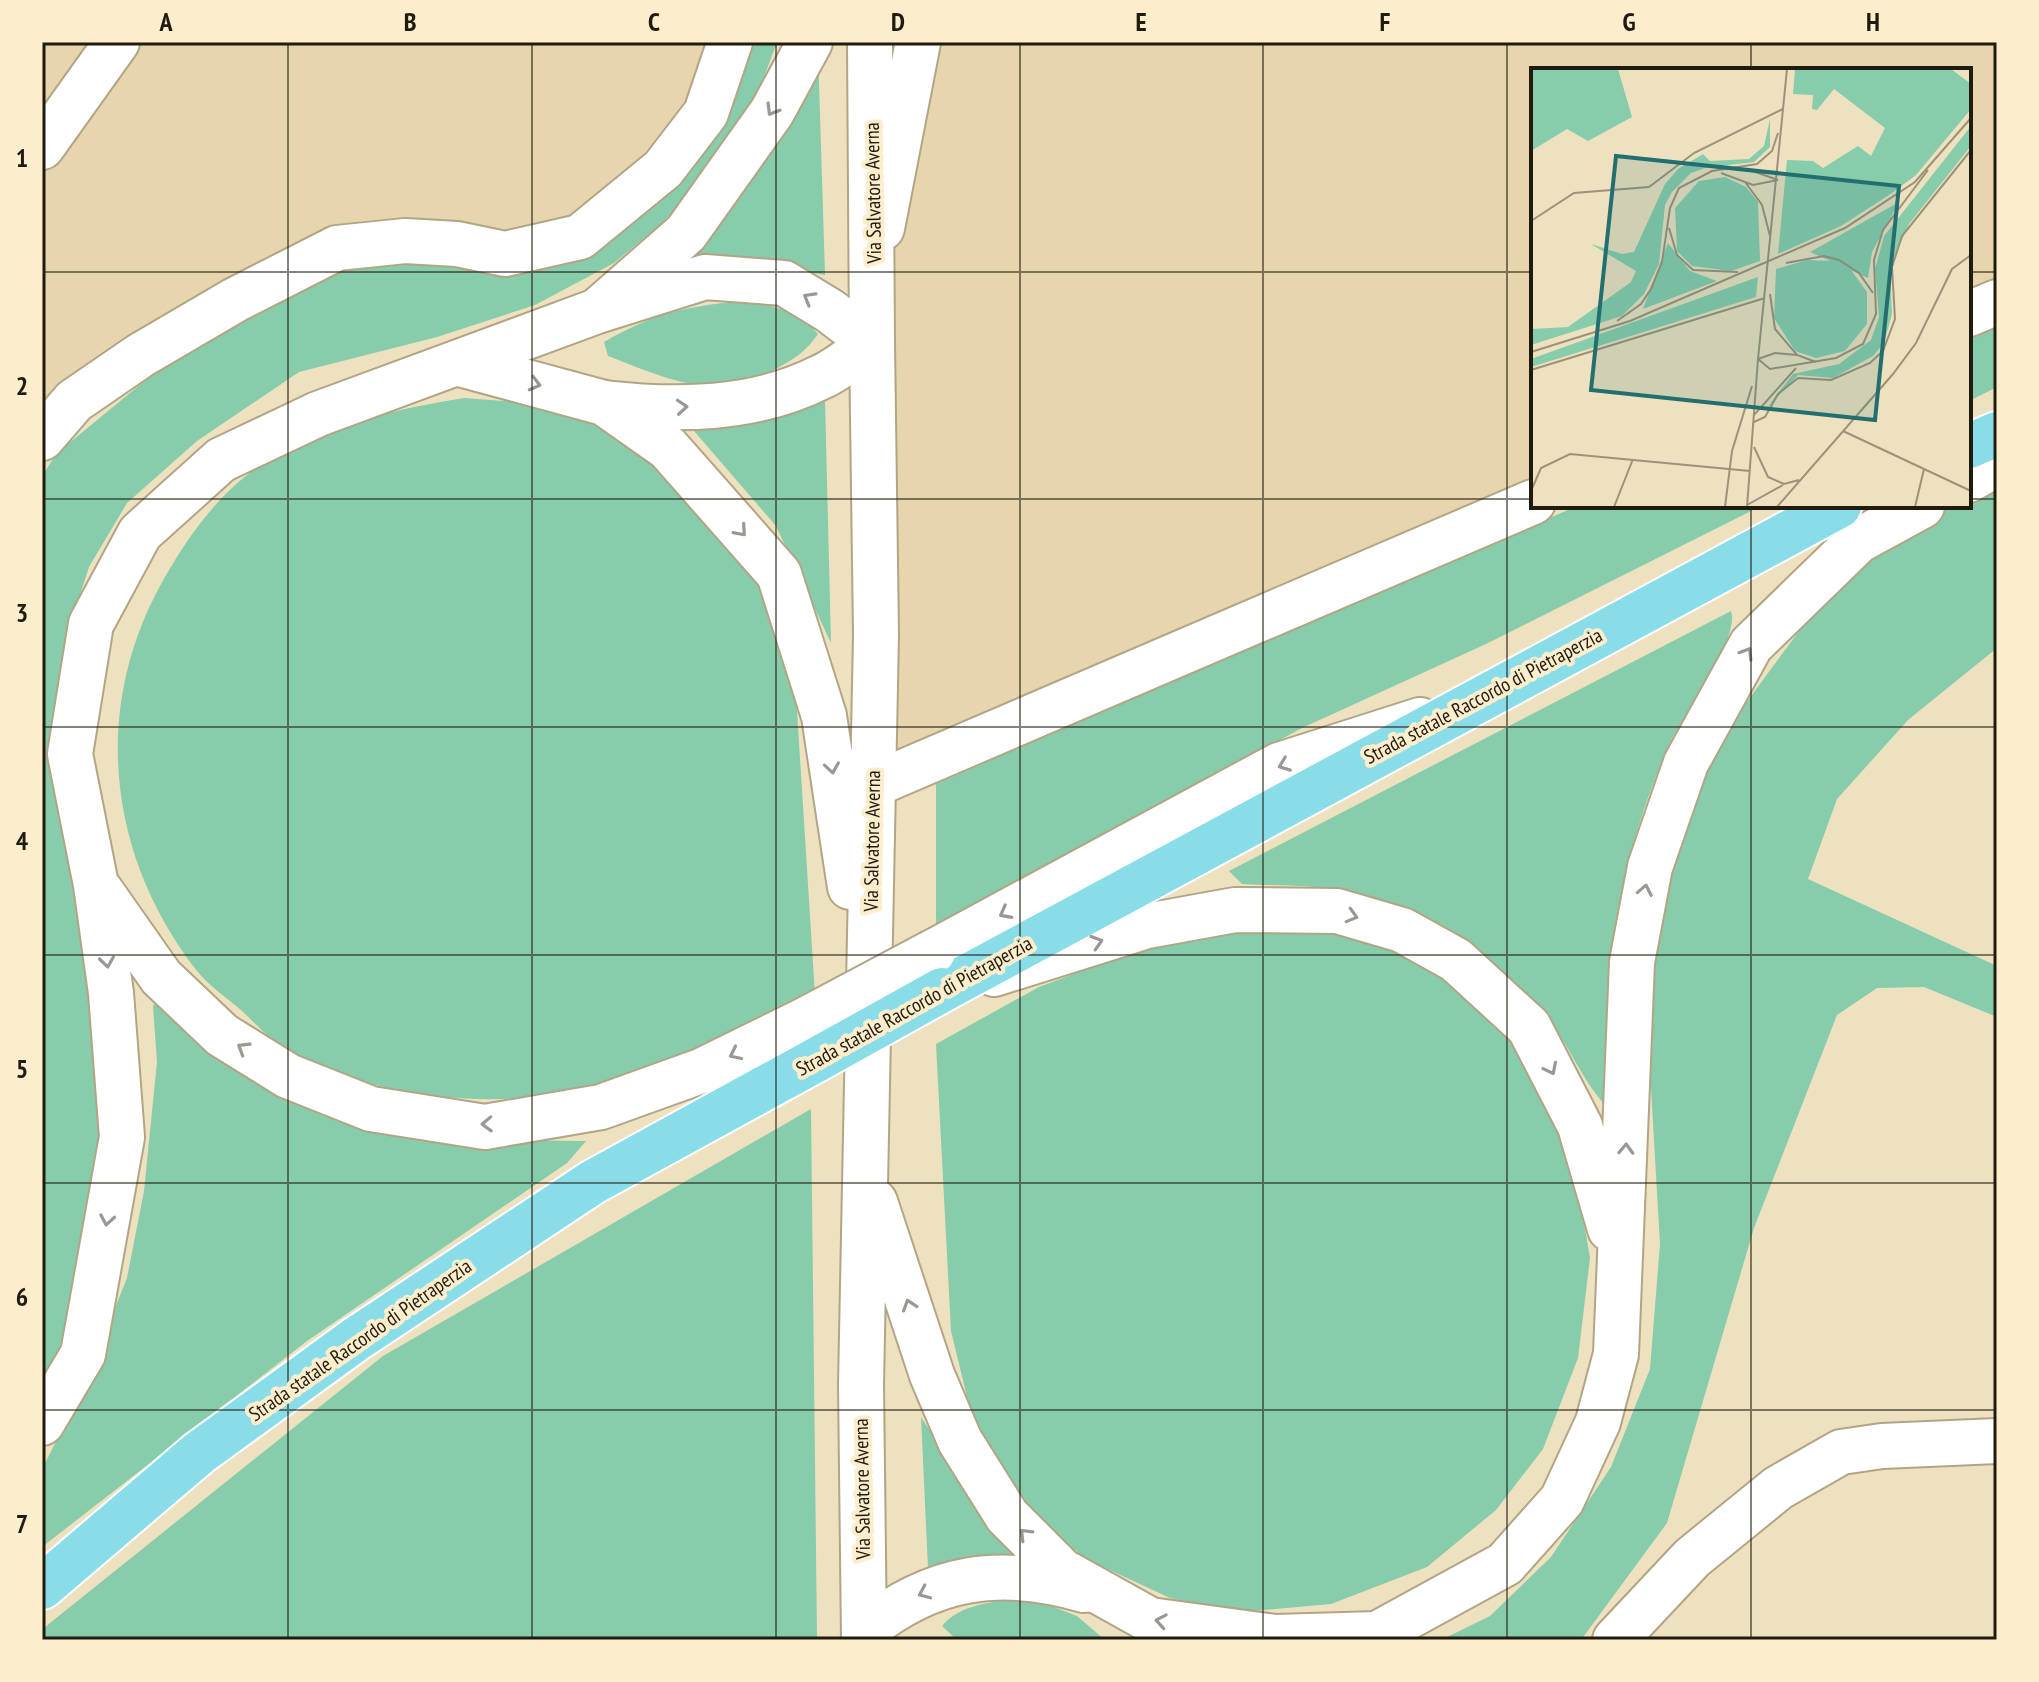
<svg xmlns="http://www.w3.org/2000/svg" width="2039" height="1682" viewBox="0 0 2039 1682" font-family="'PT Sans Narrow',sans-serif">
<rect width="100%" height="100%" fill="#eee1bf"/>
<path fill="#e6d5ad" d="M42,42H730L706,113L580,237L337,248L42,438Z
M870,42H1997V302L1969,314V70H1533V502L873,785Z"/>
<path fill="#87ccab" d="M755,42H777L757,96L724,157L662,223L614,263L535,305L437,337L299,372L197,441L127,503L89,567L67,635L49,736L65,847L91,945L102,1173L74,1313L42,1389V476L57,453L175,356L329,266L408,254L519,275L576,262L645,214L701,152L745,71Z
M818,51L825,275L775,267L673,269Z
M753,300L801,316L818,334C807,350 797,357 781,366C718,404 670,380 608,356L604,342C660,310 690,306 753,300Z
M1997,325V387L1969,401V337Z
M464,398L541,404L616,428L725,516L793,648L815,995C719,1039 626,1089 519,1098C445,1104 341,1087 279,1044C265,1035 253,1021 241,1010C227,998 209,986 197,971C109,858 91,713 160,586C184,542 219,491 263,464C324,426 394,409 464,398Z
M825,401L831,643L776,526L688,424L760,421Z
M1997,479V648L1908,720L1837,799L1808,879L1997,966V1017L1924,987L1877,988L1837,1015L1754,1228L1667,1523L1581,1640H1441L1490,1616L1551,1557L1611,1467L1650,1369L1660,1244L1649,1054L1654,948L1678,833L1732,722L1802,627L1874,552L1952,506H1969V496Z
M1577,506H1761L1486,644L1302,728L936,926V784Z
M1731,611C1741,638 1680,719 1668,747C1638,816 1618,890 1610,965C1605,1011 1606,1059 1605,1105C1580,1077 1570,1046 1548,1019C1495,955 1426,912 1346,892C1313,884 1275,886 1242,884L1229,871Z
M1226,931H1336L1413,958L1470,991L1530,1051L1572,1154L1590,1258L1578,1358L1543,1449L1496,1510L1427,1567L1331,1604L1243,1612L1170,1598L1086,1559L1042,1523L993,1459L970,1409L951,1331L936,1044L1039,987L1133,952Z
M161,997L491,1140L586,1141L567,1163L307,1341L42,1547V1469L81,1393L127,1278L144,1191L157,1062L153,1006Z
M811,1109L817,1640H42V1630L50,1623L383,1356Z
M921,1417L1014,1558L969,1557L928,1568Z
M1030,1598L1077,1616L1105,1640H957L942,1626C964,1601 999,1602 1030,1598Z"/>
<g fill="none" stroke-linecap="round" stroke-linejoin="round">
<g stroke="#b1a585" stroke-width="48">
<path id="minor" d="M42,147L117,42
M882,228L918,42
M1969,314L1997,302
M42,438L74,401L141,355L235,300L337,248L405,241L457,244L505,254L580,237L663,169L706,113L730,42
M873,785L1533,502
M1615,1640L1692,1558L1778,1488L1841,1452L1882,1446L1997,1441"/>
</g>
<g stroke="#b1a585" stroke-width="48">
<path id="tertiary" d="M597,311L686,233L772,112L810,42
M604,403C678,411 753,411 821,377C839,369 856,354 872,343L870,42"/>
</g>
<g stroke="#b1a585" stroke-width="48">
<path id="secondary" d="M460,364L604,403L668,448L779,574L824,716L850,887
M1969,480L1997,464
M100,890L161,977L222,1035L288,1076L371,1109L485,1127L601,1107L701,1071L805,1020
M933,952L1279,765L1420,720
M994,974L1147,926L1235,910L1337,911L1402,930L1456,960L1529,1027L1580,1126L1610,1229
M875,1202L932,1375L960,1441L1007,1516L1062,1571L1150,1620L1275,1637L1378,1634
M42,1423L83,1354L122,1137L111,993L96,885L70,754L91,624L140,533L221,460L318,414L597,311L705,277L784,283L830,311L872,343L876,635L861,1385L864,1640
M864,1631C933,1575 1000,1566 1084,1590
M1366,1640L1505,1564L1562,1500L1598,1422L1616,1354L1632,962L1650,867L1686,763L1751,645L1858,541L1922,506"/>
</g>
<g stroke="#fff" stroke-width="48">
<path id="primary" d="M1969,446L1997,434
M942,990L1839,506
M42,1587L199,1453L356,1339L593,1182L816,1060"/>
</g>
<use href="#minor" stroke="#fff" stroke-width="44"/>
<use href="#tertiary" stroke="#fff" stroke-width="44"/>
<use href="#secondary" stroke="#fff" stroke-width="44"/>
<use href="#primary" stroke="#89dde9" stroke-width="44"/>
<g stroke="#b1a585" stroke-width="48" stroke-linecap="butt">
<path id="secondary-bridge" d="M805,1020L933,952"/>
</g>
<g stroke="#fff" stroke-width="48" stroke-linecap="butt">
<path id="primary-bridge" d="M816,1060L942,990"/>
</g>
<use href="#secondary-bridge" stroke="#fff" stroke-width="44"/>
<use href="#primary-bridge" stroke="#89dde9" stroke-width="44"/>
</g>
<defs><path id="oneway-chevron" d="M-2-3.5L2.5 0L-2 3.5" fill="none" stroke-width="1.6" stroke-linecap="round" stroke-linejoin="round" transform="scale(2)"/></defs>
<g stroke="#9b9893">
<use href="#oneway-chevron" transform="translate(772 110) rotate(121)"/>
<use href="#oneway-chevron" transform="translate(809 298) rotate(-150)"/>
<use href="#oneway-chevron" transform="translate(535 384) rotate(15)"/>
<use href="#oneway-chevron" transform="translate(682 407) rotate(-4)"/>
<use href="#oneway-chevron" transform="translate(741 531) rotate(49)"/>
<use href="#oneway-chevron" transform="translate(1747 653) rotate(-58)"/>
<use href="#oneway-chevron" transform="translate(1284 765) rotate(159)"/>
<use href="#oneway-chevron" transform="translate(832 768) rotate(81)"/>
<use href="#oneway-chevron" transform="translate(1645 890) rotate(-79)"/>
<use href="#oneway-chevron" transform="translate(1005 913) rotate(152)"/>
<use href="#oneway-chevron" transform="translate(1352 916) rotate(16)"/>
<use href="#oneway-chevron" transform="translate(1097 942) rotate(-17)"/>
<use href="#oneway-chevron" transform="translate(107 962) rotate(82)"/>
<use href="#oneway-chevron" transform="translate(243 1048) rotate(-148)"/>
<use href="#oneway-chevron" transform="translate(735 1054) rotate(154)"/>
<use href="#oneway-chevron" transform="translate(1551 1069) rotate(63)"/>
<use href="#oneway-chevron" transform="translate(487 1124) rotate(178)"/>
<use href="#oneway-chevron" transform="translate(1626 1149) rotate(-88)"/>
<use href="#oneway-chevron" transform="translate(107 1220) rotate(100)"/>
<use href="#oneway-chevron" transform="translate(909 1305) rotate(-108)"/>
<use href="#oneway-chevron" transform="translate(1025 1534) rotate(-135)"/>
<use href="#oneway-chevron" transform="translate(924 1593) rotate(156)"/>
<use href="#oneway-chevron" transform="translate(1161 1621) rotate(-170)"/>
</g>
<path fill="none" stroke="#201b0f" stroke-width="2" stroke-opacity="0.55" d="M288,42V1640M532,42V1640M776,42V1640M1020,42V1640M1263,42V1640M1507,42V1640M1751,42V70M42,272H1533M1969,272H1997M42,499H1533M1969,499H1997M1751,506V1640M42,727H1997M42,955H1997M42,1183H1997M42,1410H1997"/>
<g text-anchor="middle" stroke-width="8" stroke-linejoin="round" paint-order="stroke">
<g font-size="20" fill="#201b0f" stroke="#fceecc">
<text transform="translate(873 193) rotate(-91)" y="7">Via Salvatore Averna</text>
<text transform="translate(1483 696) rotate(-28)" y="7">Strada statale Raccordo di Pietraperzia</text>
<text transform="translate(872 841) rotate(-89)" y="7">Via Salvatore Averna</text>
<text transform="translate(914 1006) rotate(-29)" y="7">Strada statale Raccordo di Pietraperzia</text>
<text transform="translate(360 1340) rotate(-35)" y="7">Strada statale Raccordo di Pietraperzia</text>
<text transform="translate(862 1489) rotate(-91)" y="7">Via Salvatore Averna</text>
</g>
</g>
<g transform="translate(1531 68)">
<rect width="440" height="440" fill="#eee1bf"/>
<path d="M0,1H87L101,49L57,73L36,61L0,83ZM264,1H420L440,16V41L385,107L361,125L310,158L247,186L256,92L282,93L292,100L327,78L340,88L354,60L303,21L286,42L281,41L282,27L262,26ZM239,51V79L223,94L174,100L160,105L141,124L134,137L128,196L113,226L91,248L0,277V261L37,259L100,214L105,203L60,176L91,186L103,184L134,116L147,101L172,86L179,93L218,91L233,78ZM440,58V78L378,156L359,199L361,246L353,275L342,288L302,310L267,307L234,342L262,306L308,296L340,272L348,249L344,201L353,168ZM194,109L215,119L227,134L229,193L200,203L161,198L146,183L144,140L168,113ZM368,134L341,184L337,210L279,184ZM137,175L159,203L186,213L112,241ZM276,192L301,193L320,202L336,224V256L314,283L285,290L264,283L243,250L245,201ZM227,209L225,229L0,299V291Z" fill="#87ccab"/>
<path fill="none" stroke="#9c9279" stroke-width="2" d="M256,1L227,291L239,301L305,290L332,276L345,246L343,192L352,162L397,102M216,101L247,112M190,105L222,117L247,112M214,114L231,137L239,168M0,153L43,125L118,119L163,85L252,41M138,160L146,187L162,202L207,204M255,195L293,188L308,192L328,205L342,225M239,226L244,261L266,287L285,294M86,253L110,236L120,221L131,194L139,140L148,120L181,103L226,96L241,83L247,65M0,284L99,253L314,160L384,114L440,50M0,302L234,230M223,347L265,300M223,354L234,349L247,326L267,310L300,312L339,295L352,283L364,251L361,199L371,168L440,82M312,363L440,423M223,379L237,409L253,416L268,412M0,423L10,400L39,386L219,403M216,437L252,417M83,439L102,391M194,439L201,383L221,318M216,439L227,291L244,285L266,287M246,439L362,306L385,275L421,201L440,187M384,439L393,401"/>
<path fill="#236f70" fill-opacity="0.15" stroke="#236f70" stroke-width="4" d="M85,88L368,118L344,352L60,322Z"/>
<rect width="440" height="440" fill="none" stroke="#201b0f" stroke-width="4"/>
</g>
<rect width="2039" height="1682" fill="none" stroke="#fceecc" stroke-width="88"/>
<rect x="44" y="44" width="1951" height="1594" fill="none" stroke="#201b0f" stroke-width="3"/>
<g font-size="26" text-anchor="middle" font-weight="bold" fill="#201b0f">
<text x="166" y="31">A</text>
<text x="410" y="31">B</text>
<text x="654" y="31">C</text>
<text x="898" y="31">D</text>
<text x="1141" y="31">E</text>
<text x="1385" y="31">F</text>
<text x="1629" y="31">G</text>
<text x="1873" y="31">H</text>
<text x="22" y="167">1</text>
<text x="22" y="395">2</text>
<text x="22" y="622">3</text>
<text x="22" y="850">4</text>
<text x="22" y="1078">5</text>
<text x="22" y="1306">6</text>
<text x="22" y="1533">7</text>
</g>
</svg>
